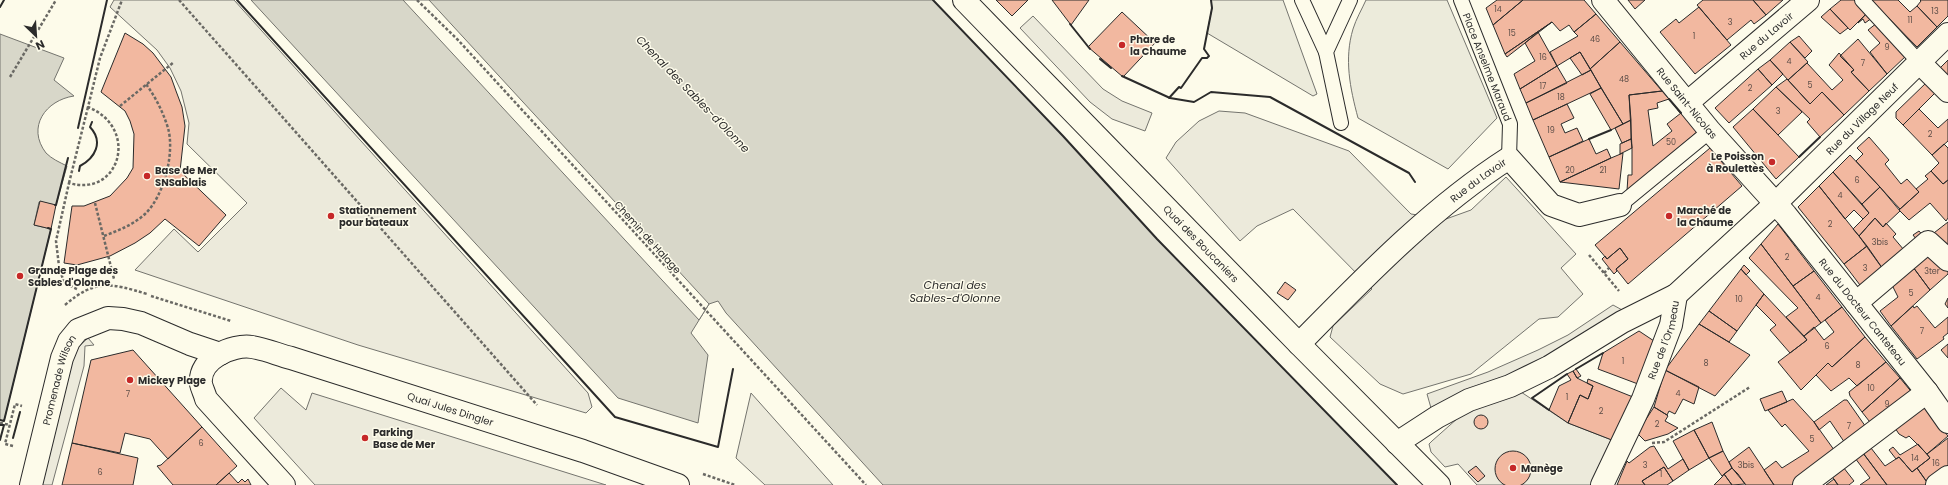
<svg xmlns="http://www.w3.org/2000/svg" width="1948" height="485" viewBox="0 0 1948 485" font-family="Poppins,sans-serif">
<rect width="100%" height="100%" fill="#fdfbea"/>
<path fill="#ecebdb" stroke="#74746e" d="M1211,0H1283L1317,94L1313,96L1207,33L1212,8Z
M1366,0H1447L1497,118L1448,169L1358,118C1350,88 1344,59 1353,29C1356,19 1362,9 1366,0Z"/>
<path fill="#eceadb" stroke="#74746e" d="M114,0H234L588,393L592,407L586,413L358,345L135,270L174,229L198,252L247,203L187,144L189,123L181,91L170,68L157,50L110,7Z
M1033,16L1103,89L1122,101L1152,113L1145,131L1112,119L1090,102L1020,28Z
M1219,111L1245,113L1349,151L1411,214L1446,219L1471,210L1506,177L1576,254L1561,268L1583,294L1558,317L1539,319L1471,374L1403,394L1380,384L1330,337L1333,326L1372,289L1293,209L1257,226L1240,241L1166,158L1176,142L1199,121Z
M1613,305L1624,311L1627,317L1467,398L1431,408L1427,394L1488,372L1538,350L1568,335Z
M88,338L94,345L85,346L84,366L52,485H31L76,349Z
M281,388L306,410L312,393L606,485H315L254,418Z
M1521,392L1568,423L1617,442L1594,485H1477L1458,464L1445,467L1431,452L1429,444L1432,441L1467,410Z
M751,393L833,485H765L736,458Z"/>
<path fill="#d8d7c9" stroke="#74746e" d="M251,0H933L1063,136L1157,239L1397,485H883L726,313L718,301L709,304L691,333L708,355L698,423L618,398Z
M0,34L64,58L54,80L74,96C46,100 26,127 46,153C52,159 59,162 67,166L56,205L39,202L34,225L51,229L4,421L0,420Z"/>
<path fill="#fdfbea" stroke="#74746e" d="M403,0H429L709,304L699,320Z"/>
<path fill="#f2b8a0" stroke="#2b2b2b" d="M996,0H1028L1012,16Z
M1052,0H1089L1071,25Z
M1497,0H1523L1493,25L1486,8Z
M1523,0H1584L1596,14L1574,32L1569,25L1560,31L1552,22L1505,54L1493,25Z
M1628,0H1645L1635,9Z
M1703,0H1753L1766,15L1754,24L1751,20L1727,40L1697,5Z
M1753,0H1783L1766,15Z
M1841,0H1854L1867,13L1850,30L1830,9Z
M1871,0H1898L1910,12L1917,6L1937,27L1917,47Z
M1920,0H1948V16L1937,27L1917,6L1921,1Z
M1699,7L1731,45L1695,74L1660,32L1676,19L1679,23Z
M1830,9L1848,28L1840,34L1821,17Z
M1122,12L1155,43L1123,77L1088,47Z
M1867,13L1872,18L1865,23L1863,19L1858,23Z
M1596,14L1620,42L1590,69L1580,52L1557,66L1550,52L1578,36L1574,32Z
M1552,22L1507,57L1505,54Z
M1877,23L1907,55L1887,74L1870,52L1880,43L1868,30Z
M1538,32L1557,66L1520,89L1514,74L1535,61L1525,43Z
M125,33L143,44L153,53L171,77L176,91L182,107L185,126L180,171L226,215L199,246L165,219L150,233L135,243L110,256L77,265L64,263L72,206H84L110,196L127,178L133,168L134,134L130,121L125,111L101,92Z
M1799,36L1812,51L1805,58L1790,42Z
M1858,39L1887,74L1869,91L1851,72L1854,70L1840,56Z
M1620,42L1662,91L1629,95L1631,120L1623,124L1590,69Z
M1790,42L1808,62L1788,80L1770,60Z
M1580,52L1591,70L1582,75L1570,58Z
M1839,53L1854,70L1851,72L1869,91L1844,115L1822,92L1810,104L1788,80L1807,63L1832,90L1843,80L1829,65Z
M1770,60L1783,74L1772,85L1758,69Z
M1948,60V77L1940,68Z
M1557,66L1567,83L1526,103L1520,89Z
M1758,69L1772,85L1729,123L1715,108Z
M1591,70L1601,88L1533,120L1526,103Z
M1787,79L1810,104L1822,92L1844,115L1820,137L1807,122L1810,119L1776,87Z
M1927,82L1936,92L1903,125L1896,118V112Z
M1776,87L1802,112L1778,135L1753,109Z
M1601,88L1623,124L1611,130L1590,94Z
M1662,91L1669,99L1657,103L1658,108L1648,110L1653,146L1672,131L1667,124L1681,113L1697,132L1627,191L1628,175H1632V148L1629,95Z
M1567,104L1574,118L1561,124L1565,133L1577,128L1583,141L1549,157L1533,120Z
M1753,109L1799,157L1776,179L1733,127Z
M1919,109L1938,128L1948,119V141L1932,155L1903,125Z
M1631,120V139L1622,143L1615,128Z
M1869,137L1889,160L1885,164L1901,184L1907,179L1919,192L1900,209L1856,161L1863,154L1857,148Z
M1589,139L1596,154L1607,149L1611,158L1560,182L1549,157Z
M1631,139L1632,148L1620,154V144Z
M1944,144L1948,148V180L1943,184L1931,171L1939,163L1932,155Z
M1710,148L1742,186L1628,284L1616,269L1628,259L1620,248L1607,259L1595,245Z
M1623,153L1619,189L1560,182L1611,158Z
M1850,155L1880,187L1862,204L1833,172Z
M1931,171L1943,184L1948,180V218L1946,221L1930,203L1909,220L1899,210L1919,192L1916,189L1928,179L1925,176Z
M1833,172L1869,213L1863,219L1854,210L1845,219L1819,186Z
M1819,186L1867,246L1844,264L1798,207Z
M1880,187L1900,211L1883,227L1875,218L1859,236L1853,229L1869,213L1862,204Z
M40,201L56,205L51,229L34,225Z
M1875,218L1883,227L1886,223L1896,234L1893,237L1904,250L1885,272L1859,236Z
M1948,222V253L1930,236Z
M1778,224L1814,271L1793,286L1761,244Z
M1919,231L1926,239L1920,244L1913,235Z
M1761,244L1821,323L1804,336L1786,317L1798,308L1749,258Z
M1867,246L1885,272L1863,289L1844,264Z
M1620,248L1628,259L1616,269L1617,271L1614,274L1602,259L1605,256L1607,259Z
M1932,251L1948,269V274L1930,290L1913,267Z
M1910,263L1930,290L1891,326L1880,311L1898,297L1892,285Z
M1744,265L1750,271L1746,275L1741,269Z
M1741,269L1764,294L1737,331L1709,311Z
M1814,271L1842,307L1821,323L1793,286Z
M1285,282L1296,290L1288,300L1277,293Z
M1764,294L1807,340L1790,353L1770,330L1776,325L1756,305Z
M1948,298V308L1945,304Z
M1913,306L1914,308L1917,306L1935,328L1948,317V333L1943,337L1944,339L1917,359L1891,326Z
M1842,307L1865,337L1832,367L1828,363L1801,390L1778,362L1807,340L1804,336L1814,327L1824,340L1834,332L1825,320Z
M1709,311L1737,331L1729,342L1699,324Z
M1699,324L1750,355L1715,396L1665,370Z
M1639,331L1654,341L1638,384L1598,369L1603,353Z
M1865,337L1886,362L1857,386L1849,378L1831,391L1816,375L1828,363L1832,367Z
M1948,344V358L1941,350Z
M133,350L202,427L168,459L150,439L125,433L120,453L72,443L91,360Z
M1886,362L1900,378L1862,412L1850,396L1849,392Z
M1576,369L1581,376L1577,378L1573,371Z
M1665,370L1699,387L1694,404L1683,399L1675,414L1669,411L1667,415L1654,407Z
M1573,371L1577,378L1593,386L1588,399L1580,395L1568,423L1549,410L1559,386L1571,380L1567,374Z
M1900,378L1914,395L1873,426L1862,412Z
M1588,379L1633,397L1617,442L1568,423L1580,395L1588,399L1593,386L1587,383Z
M1782,391L1787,402L1765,411L1760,399Z
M1793,399L1814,422L1837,454L1795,485H1774L1764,470L1776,461L1782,468L1809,451L1785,424L1782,427L1768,410Z
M1844,400H1847L1868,430L1847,446L1830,421L1819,430L1814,422Z
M1921,404L1948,436L1927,454L1909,436L1906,438L1899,434L1893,425Z
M1654,407L1667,415L1668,416L1665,421L1678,428L1668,434L1645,441L1637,433Z
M1474 422a7 7 0 1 1 14 0a7 7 0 1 1-14 0Z
M1712,422L1723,451L1709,458L1694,430Z
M202,427L237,466L216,485H173L157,466L161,465Z
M1694,430L1709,458L1689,470L1673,441Z
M1948,438V473L1929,485L1917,468L1930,458L1927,454Z
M72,443L138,458L133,485H62Z
M1918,444L1930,458L1912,472L1899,457L1896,459L1889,450L1893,447L1900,455Z
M1654,446L1668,469L1683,459L1689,470L1673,481L1664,467L1642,481L1645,485H1617L1627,461L1629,463L1650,447Z
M1749,447L1757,459L1774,485H1746L1732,468L1729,462Z
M1871,448L1885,466L1899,457L1912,472L1917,468L1929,485H1887L1860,449Z
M1860,449L1887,485H1860L1870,478L1852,454Z
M1723,451L1732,468L1722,476L1709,458Z
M1495 469a18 18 0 1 1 36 0a18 18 0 1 1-36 0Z
M1840,463L1854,481L1849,485H1838L1828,471Z
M1476,466L1485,476L1478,482L1468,472Z
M1664,467L1673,481L1667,485H1645L1642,481Z
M1732,468L1738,474L1745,484L1732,485L1724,474Z
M229,473L238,483L242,479L245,482L248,479L251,485H216Z
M1724,474L1732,485H1714L1722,477Z
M1834,479L1838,485H1826Z"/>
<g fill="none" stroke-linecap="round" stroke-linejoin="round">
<g stroke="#2b2b2b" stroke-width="16">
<g id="lane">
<path d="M1302,0L1326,52"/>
<path id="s1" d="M1461,0L1510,124L1509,158"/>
<path d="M1862,0L1919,62"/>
<path d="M1341,123L1326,52L1350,0"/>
<path d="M1620,205L1710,131"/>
</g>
</g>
<g stroke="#2b2b2b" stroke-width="24">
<g id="street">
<path id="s2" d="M1603,0L1710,131L1786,215L1927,392L1948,422"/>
<path d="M1919,62L1948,91"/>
<path id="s3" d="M1687,103L1808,0"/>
<path d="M1856,303L1928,242L1948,260"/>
<path id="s4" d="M1299,344C1364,278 1431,208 1509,158L1551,205L1579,215L1620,205"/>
<path id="s5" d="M1397,443L1437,417L1469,400L1510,386L1549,367L1622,322L1676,295L1776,203L1948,34"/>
<path id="s6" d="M31,485L62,358L69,341L78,330L108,318L123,319L141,323L190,344L220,354"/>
<path id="s7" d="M284,485L206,399C205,394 202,389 201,384C198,359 232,344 252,347C265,349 279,355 291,358L583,451L678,485"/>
<path id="s8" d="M1602,485L1643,399L1671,325L1676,295"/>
<path d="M1804,485L1927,392"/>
<path d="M1937,485L1948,477"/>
</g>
</g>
<g stroke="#2b2b2b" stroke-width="24">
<g id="secondary">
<path id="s9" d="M964,0L1299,344L1439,485"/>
</g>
</g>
<path stroke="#6a6964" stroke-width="2.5" stroke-dasharray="3 2" stroke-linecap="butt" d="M179,0L537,405
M417,0L458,40L866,485
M10,77L56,0
M120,106L174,62
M69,183L88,107
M95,203L114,279
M104,236C119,230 133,225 145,214C164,196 175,153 168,128C163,112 156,98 146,84
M1589,255L1619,291
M1604,273L1609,268
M77,289L64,283L59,266L56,241L69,183C120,198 140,128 88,107L100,58L122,0
M151,296L231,321
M65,305C95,279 111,283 147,294
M0,423L10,425
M1652,443L1664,442L1750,387
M13,446L5,444L15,404L22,406
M703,474L735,485"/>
<use href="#lane" stroke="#fdfbea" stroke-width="14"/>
<use href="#street" stroke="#fdfbea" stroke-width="22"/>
<use href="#secondary" stroke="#fdfbea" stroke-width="22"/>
<path stroke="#2b2b2b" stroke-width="2" d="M237,0L615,417L718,447L733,369
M933,0L1063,136L1157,239L1397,485
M0,7L4,0
M1070,24L1090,49
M1100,59L1111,68
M1122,76L1170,98L1194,102L1211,92L1270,97L1409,173L1415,182
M1169,98L1179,87L1181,88L1202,58H1207L1209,56L1204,49L1212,8L1211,0
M1669,99L1681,113
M78,128L107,0
M1589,139L1611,130
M1799,157L1820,137
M79,171L80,166C95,158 104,142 90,127L92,122
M55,205H56L68,158
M1576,369L1603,353
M1549,410L1532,398L1567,374
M0,420L4,421L51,229L48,228
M0,425H4L0,440
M13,438L20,412"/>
</g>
<g fill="#c62828" stroke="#fdfbea" stroke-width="1.5">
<circle cx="1122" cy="45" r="4"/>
<circle cx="1772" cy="162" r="4"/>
<circle cx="147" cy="176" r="4"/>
<circle cx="331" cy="216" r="4"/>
<circle cx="1669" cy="216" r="4"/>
<circle cx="20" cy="276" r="4"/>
<circle cx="130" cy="380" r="4"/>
<circle cx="365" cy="438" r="4"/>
<circle cx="1513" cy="468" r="4"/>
</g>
<g text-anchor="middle" stroke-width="3" stroke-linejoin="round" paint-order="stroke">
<g font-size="8" fill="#5d4e48">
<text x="1498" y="12">14</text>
<text x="1935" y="14">13</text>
<text x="1910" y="23">11</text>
<text x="1730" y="25">3</text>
<text x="1512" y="36">15</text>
<text x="1694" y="39">1</text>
<text x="1595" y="42">46</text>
<text x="1887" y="50">9</text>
<text x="1543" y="60">16</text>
<text x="1789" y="64">4</text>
<text x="1863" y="66">7</text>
<text x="1624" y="82">48</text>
<text x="1810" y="88">5</text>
<text x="1543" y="89">17</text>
<text x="1750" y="91">2</text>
<text x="1561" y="100">18</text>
<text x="1778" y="114">3</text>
<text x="1551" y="133">19</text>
<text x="1930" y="137">2</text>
<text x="1671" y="145">50</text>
<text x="1570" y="173">20</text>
<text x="1603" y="173">21</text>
<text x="1857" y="183">6</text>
<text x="1840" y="198">4</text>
<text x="1830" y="227">2</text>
<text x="1880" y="245">3bis</text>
<text x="1787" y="260">2</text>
<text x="1865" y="271">3</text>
<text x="1932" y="274">3ter</text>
<text x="1911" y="296">5</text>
<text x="1818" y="300">4</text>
<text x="1739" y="302">10</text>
<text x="1922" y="334">7</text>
<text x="1827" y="349">6</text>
<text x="1623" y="364">1</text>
<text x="1706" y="366">8</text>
<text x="1858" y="368">8</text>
<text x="1871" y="391">10</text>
<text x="1678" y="396">4</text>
<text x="128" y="397">7</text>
<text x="1567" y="400">1</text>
<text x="1887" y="407">9</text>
<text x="1601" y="414">2</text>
<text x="1657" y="427">2</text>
<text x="1849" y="429">7</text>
<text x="1812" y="442">5</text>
<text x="201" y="446">6</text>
<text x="1915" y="461">14</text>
<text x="1936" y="466">16</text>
<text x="1645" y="468">3</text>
<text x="1746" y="468">3bis</text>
<text x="100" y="475">6</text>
<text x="1661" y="477">1</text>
</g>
<g font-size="10" fill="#2b2b2b" stroke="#fdfbea">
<text dy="4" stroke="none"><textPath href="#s3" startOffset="104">Rue du Lavoir</textPath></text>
<text dy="4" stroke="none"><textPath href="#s1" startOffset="72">Place Anselme Maraud</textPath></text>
<text dy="4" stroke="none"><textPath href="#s2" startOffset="133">Rue Saint-Nicolas</textPath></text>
<text dy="4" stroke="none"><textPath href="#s5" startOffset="573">Rue du Village Neuf</textPath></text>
<text dy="4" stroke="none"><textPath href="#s4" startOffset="243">Rue du Lavoir</textPath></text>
<text transform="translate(648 237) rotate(48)" y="4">Chemin de Halage</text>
<text dy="4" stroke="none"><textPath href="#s9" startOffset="340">Quai des Boucaniers</textPath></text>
<text dy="4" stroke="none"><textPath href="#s2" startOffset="406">Rue du Docteur Canteteau</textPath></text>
<text dy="4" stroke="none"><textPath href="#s8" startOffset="158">Rue de l'Ormeau</textPath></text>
<text dy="4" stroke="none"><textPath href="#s6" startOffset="109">Promenade Wilson</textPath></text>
<text dy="4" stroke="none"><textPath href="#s7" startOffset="411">Quai Jules Dingler</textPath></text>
</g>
<g font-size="10" font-weight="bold" fill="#2b2b2b" stroke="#fdfbea" text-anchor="start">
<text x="1130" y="43">Phare de<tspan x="1130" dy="12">la Chaume</tspan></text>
<text x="1764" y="160" text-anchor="end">Le Poisson<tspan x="1764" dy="12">à Roulettes</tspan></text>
<text x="155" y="174">Base de Mer<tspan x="155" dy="12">SNSablais</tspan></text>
<text x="339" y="214">Stationnement<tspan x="339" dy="12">pour bateaux</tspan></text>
<text x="1677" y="214">Marché de<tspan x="1677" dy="12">la Chaume</tspan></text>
<text x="28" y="274">Grande Plage des<tspan x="28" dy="12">Sables d'Olonne</tspan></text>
<text x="138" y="384">Mickey Plage</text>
<text x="373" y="436">Parking<tspan x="373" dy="12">Base de Mer</tspan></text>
<text x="1521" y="472">Manège</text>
</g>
<g font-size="11" font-style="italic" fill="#2b2b2b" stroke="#fdfbea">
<text transform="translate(693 94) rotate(46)" y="4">Chenal des Sables-d'Olonne</text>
<text x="955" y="289">Chenal des<tspan x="955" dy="13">Sables-d'Olonne</tspan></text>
</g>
</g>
<g transform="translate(36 36) rotate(155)" stroke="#fdfbea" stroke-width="3" paint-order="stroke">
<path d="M0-3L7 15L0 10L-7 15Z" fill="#2b2b2b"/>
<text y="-6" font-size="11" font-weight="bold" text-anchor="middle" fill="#2b2b2b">N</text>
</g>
</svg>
